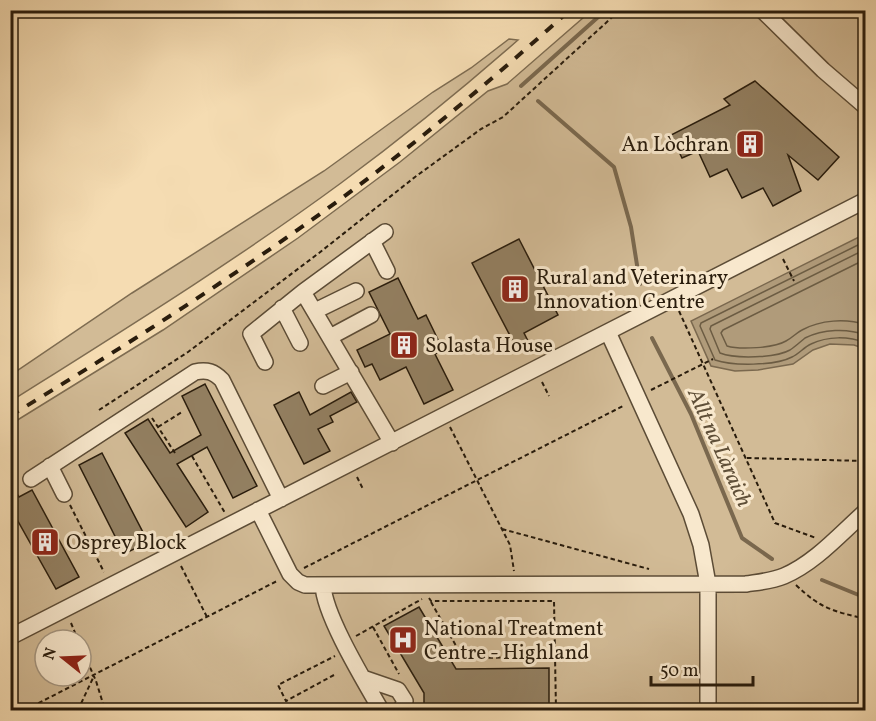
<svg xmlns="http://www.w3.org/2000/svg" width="876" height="721" viewBox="0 0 876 721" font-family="Vollkorn,serif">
<rect width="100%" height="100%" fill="#f5dcb2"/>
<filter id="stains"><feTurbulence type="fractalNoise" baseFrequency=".00333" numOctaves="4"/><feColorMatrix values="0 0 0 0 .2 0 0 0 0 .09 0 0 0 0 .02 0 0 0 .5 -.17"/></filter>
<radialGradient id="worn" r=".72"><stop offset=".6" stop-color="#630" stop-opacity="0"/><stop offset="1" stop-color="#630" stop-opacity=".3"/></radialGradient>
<path fill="#d2bb96" stroke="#7e6c51" stroke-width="1.5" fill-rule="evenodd" d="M591,11H865V710H11V424L163,330L298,238L400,162L488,91L507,84ZM45,640H81V676H45Z
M509,39L518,40C461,90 402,138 341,183C235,261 122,331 11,401V375L132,293L324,171L433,92L471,68Z"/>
<path fill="#b09b7a" stroke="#7a684e" stroke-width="1.5" d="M865,234V349L854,345L830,344L813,350L793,364L758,370L735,371L711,366L691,321Z"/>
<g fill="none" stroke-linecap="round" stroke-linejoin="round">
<path stroke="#6c5c43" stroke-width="1.5" d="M866,241L701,323L700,326L715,360C732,366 775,366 792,357C799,354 804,347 811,344C828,336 848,336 866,343
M866,249L711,326L710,329L720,353C735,359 776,358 790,350C796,346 800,342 805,338C823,329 847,328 866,335
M866,259L723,330L721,333L727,346C740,350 774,348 786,341C792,338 796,333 802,330C820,320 846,318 866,325"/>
<path stroke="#7a684e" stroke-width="4" d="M521,86L606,10
M538,101L614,167L631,227L640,284
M652,338L691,414L742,538L772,559
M822,580L866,598"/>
</g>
<path fill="#938062" stroke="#291c0c" stroke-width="1.5" d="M755,81L839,157L818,180L788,155L801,191L773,206L763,188L742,198L727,169L710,177L698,151L682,158L671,135L730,105L724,99Z
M519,239L558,315L524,333L528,341L516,347L472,263Z
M398,278L418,319L426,315L443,350L435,354L453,390L424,404L406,367L380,380L372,364L365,367L357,350L390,334L369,292Z
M205,384L257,486L233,498L207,447L177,464L208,512L186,527L125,433L148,419L170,453L201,435L182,396Z
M299,392L310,415L351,392L357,402L330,416L333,422L318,429L330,451L304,464L274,405Z
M102,453L148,542L124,554L79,465Z
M10,483L19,497L32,490L79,577L56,589L10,507Z
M419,607L456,669L549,668V711H424V693L384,626Z"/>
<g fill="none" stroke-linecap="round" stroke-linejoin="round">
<g stroke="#5c4c36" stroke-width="18">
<path id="minor" d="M762,10L823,70L866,107
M372,241L387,271
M303,292L385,232
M282,308L300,343
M315,311L356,291
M608,332L691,514L701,545L708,584V710
M330,337L371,315
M265,362L251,334L303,292L392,443
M323,386L351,372
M50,466L64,494
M31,479L195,372C207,369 214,372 222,380L281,499
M258,510L290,574L298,582L305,585L746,584C759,582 772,581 784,576C815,563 841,533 866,511
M323,585C324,615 365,682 381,710
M10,637L866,200
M363,678L398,690L405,701L401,710"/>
</g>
<path stroke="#291c0c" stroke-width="2" stroke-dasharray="4.5 3" stroke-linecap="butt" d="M783,259L794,281
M679,311L775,523L816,538
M542,382L549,396
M651,390L713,359
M99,410L188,352L319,253L415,177L481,129L503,117L620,10
M152,418L175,453
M158,427L182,412
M450,427L510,545L514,571
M192,456L225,513
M747,458L866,461
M357,477L363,489
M70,505L104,572
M502,529L649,569
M181,566L207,617
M304,568L625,405
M796,585C821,609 833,611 866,619
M429,598L431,601H554L556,710
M431,602L463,658L555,657
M71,623L78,640
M373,627L399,674
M356,636L422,599
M81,647L96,681L105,710
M334,675L286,701L278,685L335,656
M25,710L277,581
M78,710L93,678"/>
<use href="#minor" stroke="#f8e8cd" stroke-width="15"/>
<path stroke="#291c0c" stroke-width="4" stroke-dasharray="10 10" stroke-linecap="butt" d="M10,416C122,348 232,278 338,201C418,142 495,77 570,10"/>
</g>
<defs>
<g id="building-square" transform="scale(1.5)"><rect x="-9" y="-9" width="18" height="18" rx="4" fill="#8f2418" stroke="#f8e8cd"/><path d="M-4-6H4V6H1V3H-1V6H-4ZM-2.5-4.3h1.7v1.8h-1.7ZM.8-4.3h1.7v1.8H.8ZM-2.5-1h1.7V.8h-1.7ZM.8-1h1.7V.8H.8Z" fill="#fff"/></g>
<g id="hospital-square" transform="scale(1.5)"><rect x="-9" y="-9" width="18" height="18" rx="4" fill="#8f2418" stroke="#f8e8cd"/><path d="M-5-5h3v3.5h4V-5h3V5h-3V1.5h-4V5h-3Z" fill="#fff"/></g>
</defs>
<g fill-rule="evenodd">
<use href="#building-square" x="750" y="144"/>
<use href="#building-square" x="515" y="289"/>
<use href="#building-square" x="404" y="345"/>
<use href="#building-square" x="45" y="542"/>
<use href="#hospital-square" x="403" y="640"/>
</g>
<g text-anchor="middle" stroke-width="6" stroke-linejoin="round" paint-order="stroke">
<g font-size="21" fill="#291c0c" stroke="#f8e8cd" text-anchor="start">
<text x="729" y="151" text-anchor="end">An Lòchran</text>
<text x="536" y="284">Rural and Veterinary<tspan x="536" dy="24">Innovation Centre</tspan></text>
<text x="425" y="352">Solasta House</text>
<text x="66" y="549">Osprey Block</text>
<text x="424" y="635">National Treatment<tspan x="424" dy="24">Centre - Highland</tspan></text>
</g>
<g font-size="22" font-style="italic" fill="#5f4f38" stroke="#f8e8cd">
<text transform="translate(721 447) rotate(66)" y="8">Allt na Làraich</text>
</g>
</g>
<rect width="876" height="721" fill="none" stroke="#f5dcb2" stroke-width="36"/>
<rect x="12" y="12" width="852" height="697" fill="none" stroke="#291c0c" stroke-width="3"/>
<rect x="18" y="18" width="840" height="685" fill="none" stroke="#291c0c" stroke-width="1.5"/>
<g transform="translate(63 658) rotate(288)"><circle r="28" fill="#f8e8cd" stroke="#a59680" stroke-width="1.5"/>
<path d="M0-4.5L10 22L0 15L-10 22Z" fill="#8f2418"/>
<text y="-9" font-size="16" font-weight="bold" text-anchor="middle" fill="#291c0c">N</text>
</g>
<path d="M651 676v9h102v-9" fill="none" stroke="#291c0c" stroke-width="3"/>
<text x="660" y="676" font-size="18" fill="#291c0c" stroke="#f8e8cd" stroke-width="4.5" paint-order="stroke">50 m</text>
<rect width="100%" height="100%" filter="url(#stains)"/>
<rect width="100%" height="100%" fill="url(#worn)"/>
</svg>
